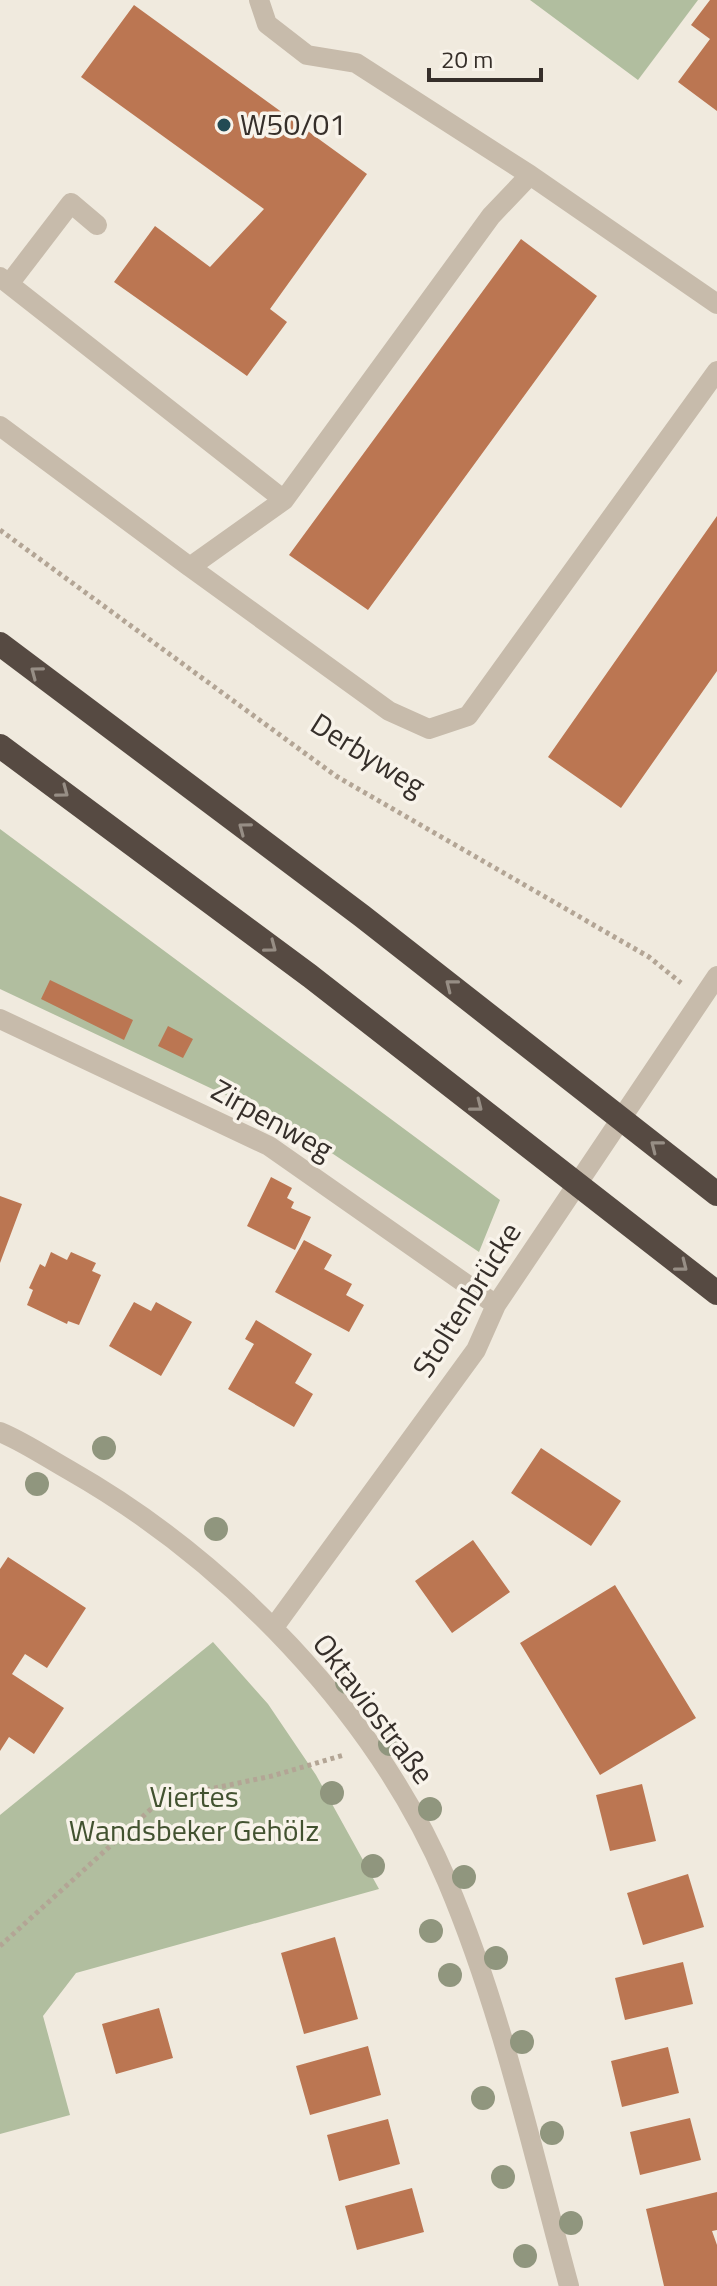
<svg xmlns="http://www.w3.org/2000/svg" width="717" height="2286" viewBox="0 0 717 2286" font-family="'Titillium Web',sans-serif">
<rect width="100%" height="100%" fill="#f0eade"/>
<path fill="#b1be9f" d="M530,0H698L638,80Z
M0,829L500,1200L479,1252L293,1127L0,989Z
M213,1642L268,1704L316,1775L379,1889L76,1973L43,2016L70,2115L0,2134V1815Z"/>
<path fill="#bb7652" d="M710,0H717V111L678,82L710,39L691,25Z
M134,5L367,174L270,309L287,322L247,376L114,282L155,226L210,267L264,209L81,77Z
M521,239L597,296L368,610L289,555Z
M717,516V671L621,808L548,757Z
M50,980L133,1020L124,1040L41,999Z
M168,1026L193,1039L183,1058L158,1046Z
M271,1177L292,1188L287,1198L294,1202L291,1208L311,1217L295,1250L247,1226Z
M0,1196L22,1204L0,1263Z
M304,1240L332,1255L324,1269L352,1284L346,1295L364,1305L349,1332L275,1292Z
M51,1252L67,1260L71,1252L96,1263L92,1271L101,1275L79,1325L68,1321L67,1324L27,1305L33,1290L29,1288L40,1264L45,1267Z
M134,1302L151,1311L156,1302L192,1322L161,1376L109,1346Z
M256,1320L312,1354L295,1383L313,1394L294,1427L228,1389L254,1344L245,1339Z
M541,1448L621,1501L591,1546L511,1493Z
M473,1540L510,1592L452,1633L415,1581Z
M8,1557L86,1608L47,1668L25,1654L12,1674L64,1708L34,1754L9,1737L0,1751V1569Z
M615,1585L696,1718L600,1775L520,1643Z
M642,1784L656,1841L610,1851L596,1795Z
M688,1874L704,1927L643,1945L627,1893Z
M335,1937L358,2019L304,2034L281,1953Z
M683,1962L693,2004L625,2020L615,1978Z
M159,2008L173,2058L116,2074L102,2024Z
M368,2046L381,2095L310,2115L296,2066Z
M668,2047L679,2093L622,2107L611,2061Z
M690,2118L701,2160L640,2175L630,2132Z
M388,2119L400,2164L339,2181L327,2135Z
M412,2188L424,2232L357,2250L345,2206Z
M717,2192V2230L712,2231L717,2245V2286H664L646,2209Z"/>
<g fill="none" stroke-linecap="round" stroke-linejoin="round">
<path stroke="#b3a595" stroke-width="5" stroke-dasharray="4 4" stroke-linecap="butt" d="M0,530L336,776L649,957L681,983
M0,1946L162,1799L272,1776L344,1755"/>
<path stroke="#c7bbab" stroke-width="20" d="M259,0L267,24L307,55L356,63L530,175L717,304
M530,175L491,216L284,500L190,567L389,711L429,729L468,716L717,371
M0,277L284,500
M9,284L71,203L97,225
M0,426L190,567
M0,1019L269,1146L496,1305
M0,1432C24,1442 46,1457 69,1470C227,1560 375,1712 447,1881C502,2011 532,2150 569,2286
M274,1627L476,1350L496,1305L717,976"/>
<path stroke="#564a42" stroke-width="24" d="M0,644L362,916L717,1194
M0,746L310,976L717,1293"/>
</g>
<g fill="#90967e">
<circle cx="104" cy="1448" r="12"/>
<circle cx="37" cy="1484" r="12"/>
<circle cx="216" cy="1529" r="12"/>
<circle cx="347" cy="1682" r="12"/>
<circle cx="390" cy="1744" r="12"/>
<circle cx="332" cy="1793" r="12"/>
<circle cx="430" cy="1809" r="12"/>
<circle cx="373" cy="1866" r="12"/>
<circle cx="464" cy="1877" r="12"/>
<circle cx="431" cy="1931" r="12"/>
<circle cx="496" cy="1958" r="12"/>
<circle cx="450" cy="1975" r="12"/>
<circle cx="522" cy="2042" r="12"/>
<circle cx="483" cy="2098" r="12"/>
<circle cx="552" cy="2133" r="12"/>
<circle cx="503" cy="2177" r="12"/>
<circle cx="571" cy="2223" r="12"/>
<circle cx="525" cy="2256" r="12"/>
</g>
<defs><path id="oneway-chevron" d="M-2-3.5L2.5 0L-2 3.5" fill="none" stroke-width="1.6" stroke-linecap="round" stroke-linejoin="round" transform="scale(2)"/></defs>
<g stroke="#978e85">
<use href="#oneway-chevron" transform="translate(36 672) rotate(-143)"/>
<use href="#oneway-chevron" transform="translate(63 792) rotate(37)"/>
<use href="#oneway-chevron" transform="translate(244 828) rotate(-143)"/>
<use href="#oneway-chevron" transform="translate(271 947) rotate(37)"/>
<use href="#oneway-chevron" transform="translate(451 985) rotate(-142)"/>
<use href="#oneway-chevron" transform="translate(477 1106) rotate(38)"/>
<use href="#oneway-chevron" transform="translate(656 1146) rotate(-142)"/>
<use href="#oneway-chevron" transform="translate(682 1266) rotate(38)"/>
</g>
<circle fill="#234b54" stroke="#f8f3ea" stroke-width="3" cx="224" cy="125" r="8"/>
<g text-anchor="middle" stroke-width="7" stroke-linejoin="round" paint-order="stroke">
<g font-size="30" fill="#362f2a" stroke="#f8f3ea" text-anchor="start">
<text x="240" y="135">W50/01</text>
</g>
<g font-size="30" fill="#362f2a" stroke="#f8f3ea">
<text transform="translate(368 755) rotate(32)" y="10">Derbyweg</text>
<text transform="translate(272 1120) rotate(29)" y="10">Zirpenweg</text>
<text transform="translate(467 1300) rotate(-58)" y="10">Stoltenbrücke</text>
<text transform="translate(373 1709) rotate(53)" y="10">Oktaviostraße</text>
</g>
<g font-size="30" fill="#425230" stroke="#f8f3ea">
<text x="194" y="1807">Viertes<tspan x="194" dy="34">Wandsbeker Gehölz</tspan></text>
</g>
</g>
<path d="M429 68v12h112v-12" fill="none" stroke="#362f2a" stroke-width="4"/>
<text x="441" y="68" font-size="24" fill="#362f2a" stroke="#f8f3ea" stroke-width="6" paint-order="stroke">20 m</text>
</svg>
